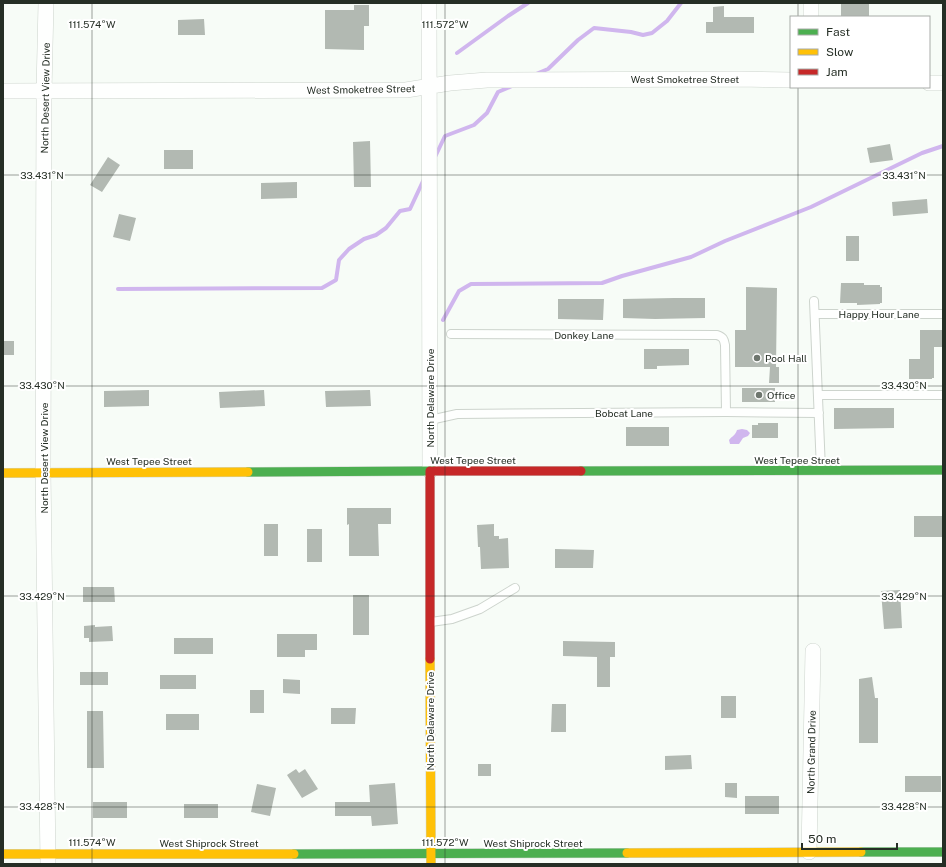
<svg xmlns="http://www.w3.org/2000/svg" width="946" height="867" viewBox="0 0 946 867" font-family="'Public Sans',sans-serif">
<rect width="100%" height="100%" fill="#f7fcf7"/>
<path fill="#d0b6ee" d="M742,429L747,430L750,433L748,436L743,438L739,444H730L729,440C732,436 735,436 737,430Z"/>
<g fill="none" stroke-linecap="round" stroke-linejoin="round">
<path stroke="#d0b6ee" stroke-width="4" d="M457,53L508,16L528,3
M536,74L548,69L578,40L594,28L631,32L643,35L652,33L667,21L681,3
M435,157L445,136L474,125L487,113L498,92L512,86
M118,289L322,288L336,280L339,260L349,249L364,239L376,235L386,228L400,211L410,209L424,179
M443,320L459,291L471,284L602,283L622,276L691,257L725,241L811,207L922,153L943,146"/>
</g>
<path fill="#b2b9b2" d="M841,3H869V17H841Z
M354,5H369V26H364V50L325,49V10H354Z
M724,6V17H754V33H706V22H713V7Z
M204,19L205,35H178V20Z
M370,141L371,187H354L353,142Z
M890,144L893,160L870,163L867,148Z
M164,150H193V169H164Z
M108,157L120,165L102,192L90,185Z
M297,182V198L261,199V183Z
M927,199L928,213L893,216L892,202Z
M119,214L136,218L130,241L113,237Z
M846,236H859V261H846Z
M841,283H864V285H880V287H882V303H880V304L857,305V303H840Z
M746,287L777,288L776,367H779V383H769L770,367H735V330H746Z
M674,298H705V318L655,319L623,318V299Z
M558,299H604L603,320L558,319Z
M920,330H943V347H934V378H932V379H909V359H920Z
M3,341H14V355H3Z
M644,349H689V365L657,366V369H644Z
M742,388H775V402H742Z
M149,390V406L104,407V391Z
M264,390L265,406L220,408L219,392Z
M370,390L371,406L326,407L325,391Z
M834,408H894V428L834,429Z
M758,423H778V438H752V425H758Z
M626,427H669V446H626Z
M347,508H391V524H378L379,556H349V524L347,525Z
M914,516H943V537H914Z
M264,524H278V556H264Z
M494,524V536H499V539L508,538L509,568L481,569L480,547H478L477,525Z
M307,529H322V562H307Z
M555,549L594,550L593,568H555Z
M83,587H114L115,602H83Z
M900,590L902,628L884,629L881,591Z
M353,595H369V635H353Z
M95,625V627L112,626L113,641L89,642V638H84V626Z
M277,634H317V650H305V657H277Z
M174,638H213V654H174Z
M563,641L615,642V657H610V687H597V657L563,656Z
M80,672H108V685H80Z
M160,675H196V689H160Z
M872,677L875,698H878V743H859V679Z
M283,679L300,680V694L283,693Z
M250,690H264V713H250Z
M721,696H736V718H721Z
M552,704H566V732H551Z
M331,708H356L355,724H331Z
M87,711H103L104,768H87Z
M166,714H199V730H166Z
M691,755L692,769L665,770V756Z
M478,764H491V776H478Z
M296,769L299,773L305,769L318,789L302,798L287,775Z
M905,776H941V792H905Z
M395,783L398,824L372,826L371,816H335V802H370L369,785Z
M725,783H737V798L725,797Z
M257,784L276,788L270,816L251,812Z
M745,796H779V814H745Z
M93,802H127V818H93Z
M184,804H218V818H184Z"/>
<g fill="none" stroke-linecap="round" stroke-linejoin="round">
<g stroke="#cdd4cd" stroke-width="10">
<path id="lane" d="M814,301L821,470
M815,314H943
M451,334L717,335C723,337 724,339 725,345L726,412
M818,395H943
M430,420L457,414L726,412L819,413
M431,622L452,619L480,609L515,588"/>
</g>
<g stroke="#cdd4cd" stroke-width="16">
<path id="street" d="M46,3L44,91L43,472L48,864
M429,3L430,471
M811,17V3
M929,83H943
M3,91L406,90L450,83L487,80L739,79L791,80
M809,852L813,651"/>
</g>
<g stroke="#cdd4cd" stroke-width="10">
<path id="fast" d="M581,471L943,470
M248,472L434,471
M861,852H943
M294,854L627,853"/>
</g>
<g stroke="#cdd4cd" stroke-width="10">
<path id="slow" d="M3,473L248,472
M430,659L431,864
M627,853L861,852
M3,854H294"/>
</g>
<g stroke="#cdd4cd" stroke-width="10">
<path id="jam" d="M430,471V659
M434,471H581"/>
</g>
<use href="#lane" stroke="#fefffe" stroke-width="8"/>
<use href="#street" stroke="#fefffe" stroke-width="15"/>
<use href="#fast" stroke="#4caf50" stroke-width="9"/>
<use href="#slow" stroke="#ffc107" stroke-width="9"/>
<use href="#jam" stroke="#c62828" stroke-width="9"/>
</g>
<path fill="none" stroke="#252e25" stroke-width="1" stroke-opacity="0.45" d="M92,3V864M445,3V864M798,3V17M798,87V864M3,175H943M3,386H943M3,596H943M3,807H943"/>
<g fill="#6e766e" stroke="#fff" stroke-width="1.5">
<circle cx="757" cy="358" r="4"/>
<circle cx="759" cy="395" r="4"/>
</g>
<g text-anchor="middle" stroke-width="4" stroke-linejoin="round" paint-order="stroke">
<g font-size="10" fill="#252e25" stroke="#fff">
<text x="685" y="83">West Smoketree Street</text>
<text transform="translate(361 89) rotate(-1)" y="4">West Smoketree Street</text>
<text transform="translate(45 98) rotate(-89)" y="4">North Desert View Drive</text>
<text x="879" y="318">Happy Hour Lane</text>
<text x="584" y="339">Donkey Lane</text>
<text transform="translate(430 398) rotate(-90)" y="4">North Delaware Drive</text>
<text x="624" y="417">Bobcat Lane</text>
<text transform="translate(44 458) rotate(-90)" y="4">North Desert View Drive</text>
<text x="473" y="464">West Tepee Street</text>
<text x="797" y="464">West Tepee Street</text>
<text x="149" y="465">West Tepee Street</text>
<text transform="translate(430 721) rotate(-90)" y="4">North Delaware Drive</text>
<text transform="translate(811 752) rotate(-89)" y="4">North Grand Drive</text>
<text x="209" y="847">West Shiprock Street</text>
<text x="533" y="847">West Shiprock Street</text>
</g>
<g font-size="10" fill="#252e25" stroke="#fff" text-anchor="start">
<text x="765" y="362">Pool Hall</text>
<text x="767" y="399">Office</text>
</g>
</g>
<g font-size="10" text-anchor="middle" fill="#252e25" stroke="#fff" stroke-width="4" stroke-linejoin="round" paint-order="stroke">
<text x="92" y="28">111.574°W</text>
<text x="445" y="28">111.572°W</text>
<text x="42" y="179">33.431°N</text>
<text x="904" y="179">33.431°N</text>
<text x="42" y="389">33.430°N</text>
<text x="904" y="389">33.430°N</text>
<text x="42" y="600">33.429°N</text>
<text x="904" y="600">33.429°N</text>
<text x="42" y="810">33.428°N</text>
<text x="904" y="810">33.428°N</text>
<text x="92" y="846">111.574°W</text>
<text x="445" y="846">111.572°W</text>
</g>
<rect width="946" height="867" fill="none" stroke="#252e25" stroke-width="8"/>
<rect x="790" y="16" width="140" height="72" fill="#ffffff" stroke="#a8aba8"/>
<rect x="798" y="29" width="20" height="6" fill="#4caf50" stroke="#a8aba8"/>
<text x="826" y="36" font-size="12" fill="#252e25">Fast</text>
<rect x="798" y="49" width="20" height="6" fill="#ffc107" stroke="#a8aba8"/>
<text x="826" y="56" font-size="12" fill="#252e25">Slow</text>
<rect x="798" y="69" width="20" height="6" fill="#c62828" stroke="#a8aba8"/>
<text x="826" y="76" font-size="12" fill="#252e25">Jam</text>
<path d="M802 843v6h95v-6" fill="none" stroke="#252e25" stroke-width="2"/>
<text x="808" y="843" font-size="12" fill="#252e25" stroke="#ffffff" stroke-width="3" paint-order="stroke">50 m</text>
</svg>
